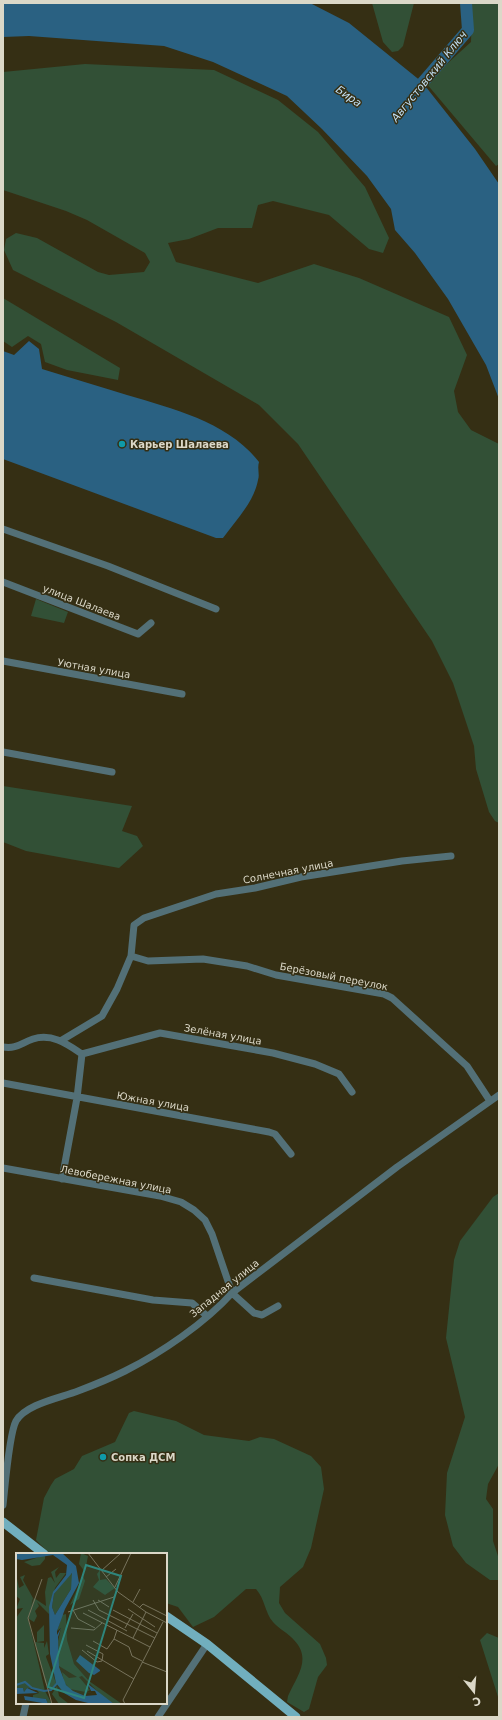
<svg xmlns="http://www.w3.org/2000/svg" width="502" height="1720" viewBox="0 0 502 1720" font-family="'DejaVu Sans',sans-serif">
<rect width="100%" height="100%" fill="#352f14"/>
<path fill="#325036" d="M372,3H414L403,46L398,51L392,52L383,42Z
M472,3H499V164L496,166L426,83L471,42Z
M85,64L214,70L278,100L318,132L365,187L389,238L383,253L369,249L329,215L273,201L258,205L252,228H218L189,239L168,243L176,262L258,283L314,264L359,278L449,317L467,355L454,391L458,412L471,430L499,444V823L495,821L489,812L476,769L474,746L453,683L432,641L298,444L259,405L116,322L13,270L4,250L6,239L16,233L37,238L98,272L109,275L144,272L150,262L145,253L87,220L66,211L3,190V72Z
M3,298L120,368L118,380L67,370L45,362L41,344L28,336L12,347L3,341Z
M36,599L68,612L64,623L31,616Z
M3,786L132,806L122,831L137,836L143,846L119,868L26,851L3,842Z
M499,1193V1464L488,1484L486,1499L493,1509V1541L499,1559V1580H490L466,1563L453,1546L445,1515L447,1473L465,1417L446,1338L454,1260L460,1241L493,1197Z
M134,1411L176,1421L204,1435L249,1441L260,1437L274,1439L311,1456L321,1467L324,1489L311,1548L303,1567L280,1587L279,1603L285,1613L320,1644L326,1658L327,1665L318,1677L309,1709L304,1712L287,1702L288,1696C297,1676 312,1659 294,1640C288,1633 279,1629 273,1622C265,1613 265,1599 256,1589H246L214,1617L193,1627L178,1607L166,1603V1554H50L36,1540L44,1498L51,1485L55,1479L74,1469L82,1456L115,1442L129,1413Z
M487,1633L499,1638V1700L480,1640Z"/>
<path fill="#2a6182" d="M3,3H310L349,23L422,82L475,149L499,184V399L486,365L448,299L415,253L395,230L391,209L367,176L322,129L287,96L213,62L164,46L29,36L3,37Z
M29,341L39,349L42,369C70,378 99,386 127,395C174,409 228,422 259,462C257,469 260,474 258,480C254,502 236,520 223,538H216L3,459V351L14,355Z"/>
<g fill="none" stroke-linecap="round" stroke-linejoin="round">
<path stroke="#2a6182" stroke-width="12" d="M412,95L468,30L466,3"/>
<path stroke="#537077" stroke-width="7" d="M3,529L108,566L216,609
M3,582L138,634L151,623
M3,661L182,694
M3,752L112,772
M131,956L148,961L203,959L247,966L276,975L384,994L392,998L467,1066L490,1101
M62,1040L102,1016L117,989L131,956L134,925L144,918L216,894L255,888L301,877L402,861L451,856
M3,1047C17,1049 21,1043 33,1039C52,1033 67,1044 82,1054
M82,1054L160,1033L273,1053L315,1064L339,1074L352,1092
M3,1083L269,1132L275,1134L291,1154
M3,1168L160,1196L181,1202L194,1210L205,1220L212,1234L232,1293L254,1313L262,1315L278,1306
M62,1179L77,1098L82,1054
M34,1278L153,1300L192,1303L207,1316
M3,1505C5,1488 9,1434 16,1421C26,1404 60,1398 78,1391C94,1385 109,1379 125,1371C161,1353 205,1323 232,1293L397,1167L499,1095
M23,1717L26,1703
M158,1717L207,1644"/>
<path stroke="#71afbe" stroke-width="9" d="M3,1522L44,1554
M166,1616L207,1644L296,1717"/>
</g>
<g fill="#0f9aa8" stroke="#352f14" stroke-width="1.5">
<circle cx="122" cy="444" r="4"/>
<circle cx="103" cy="1457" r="4"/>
</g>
<g text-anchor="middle" stroke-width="3" stroke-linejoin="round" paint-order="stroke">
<g font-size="10" font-weight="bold" fill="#dbd8c8" stroke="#352f14" text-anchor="start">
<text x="130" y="448">Карьер Шалаева</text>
<text x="111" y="1461">Сопка ДСМ</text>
</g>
<g font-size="10" fill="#dbd8c8" stroke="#352f14">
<text transform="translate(82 602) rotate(21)" y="4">улица Шалаева</text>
<text transform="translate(94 668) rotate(10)" y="4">Уютная улица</text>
<text transform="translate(288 871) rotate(-11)" y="4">Солнечная улица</text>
<text transform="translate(334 976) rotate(11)" y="4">Берёзовый переулок</text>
<text transform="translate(223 1034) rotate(10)" y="4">Зелёная улица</text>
<text transform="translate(153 1101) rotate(10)" y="4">Южная улица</text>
<text transform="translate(116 1179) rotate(11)" y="4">Левобережная улица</text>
<text transform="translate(224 1288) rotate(-39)" y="4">Западная улица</text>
</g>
<g font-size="11" font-style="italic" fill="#c0def3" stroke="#352f14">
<text transform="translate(429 76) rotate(-51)" y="4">Августовский Ключ</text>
<text transform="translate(349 96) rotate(35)" y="4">Бира</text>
</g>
</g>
<g transform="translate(16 1553)">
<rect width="151" height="151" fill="#352f14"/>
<path d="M65,0L72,3L69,19L63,11ZM29,2V6L24,12L16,13L8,9ZM43,14L39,19L40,25L44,20H50L39,35L33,61L21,49L23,53L19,58L21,63L18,69L13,66L12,61L18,45L30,53L29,39L32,25L35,24L39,30L35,19ZM84,17V27L90,26L99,35L89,42L77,34L83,27L81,21ZM55,20L57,23L55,36L39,62L36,54L38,41ZM0,21L3,35L8,32L4,24L9,22L7,27L17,45L12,65L29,138L36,151H32L30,146L17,145V142L23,140L21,137L11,135L8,139L7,135H0V65L7,55L0,56L4,46L0,43ZM67,23L69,28L63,46L54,52ZM50,61L51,87L58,111L73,128L106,151H98L88,145L66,123L63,124L74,137L71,139L80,141L54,136L48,129L46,119L53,125L61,124L43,113L42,88L45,75L41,78L46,62ZM28,72V88L21,89V79ZM31,88L33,101L30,103V94V104L40,130L34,137L29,129L19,89L28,90V95ZM41,133L43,143L53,151H43L36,141Z" fill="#325036"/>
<path d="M0,0H46L60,13L63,30L49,56L41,78V82L45,75L42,84L43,114L50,132L57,138L69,143L81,142L79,138H75L72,131L98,151H76L60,147L48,140L40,130L34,101L33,54L37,39L50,22L51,12L37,2L6,7L0,6ZM56,20L55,36L39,62L36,54L38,41ZM64,102L84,117V118L78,122L73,120L60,108ZM0,135H7L8,139L11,135L22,140L0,141ZM8,143L30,146L32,151L9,147Z" fill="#2a6182" fill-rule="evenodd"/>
<path fill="none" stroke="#2a6182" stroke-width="2" d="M0,132L9,129L16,135L28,138L35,137L43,128"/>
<path fill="none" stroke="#77735c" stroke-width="1" d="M72,0L102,39L130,59L151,70M85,18L105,0M90,24L100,16M26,26L12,65L36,151M99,34L115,0M77,47L83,57L139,85M82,47L93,54M117,49L124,36M123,55L127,51L151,63M112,56L139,74M57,57L62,66L79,75M72,57L111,78M97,57L141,80M52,59L98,44L101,38M67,60L134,94M55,75L78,77L86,70M109,75L117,61M101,77L98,86L113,94L116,103L126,108M117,85L130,59M77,88L91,96L98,86M70,92L87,101L86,108M66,97L81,109L86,108M71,98L118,126M126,109L151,119M109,151L107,147L147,69"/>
<path fill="#2e857c" fill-opacity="0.15" stroke="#2e857c" stroke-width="2" d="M70,12L105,23L68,145L32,134Z"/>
<rect width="151" height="151" fill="none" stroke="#dbd8c8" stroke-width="2"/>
</g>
<rect width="502" height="1720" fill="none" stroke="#dbd8c8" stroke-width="8"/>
<g transform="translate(474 1692) rotate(163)" stroke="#352f14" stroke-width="3" paint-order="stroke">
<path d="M0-3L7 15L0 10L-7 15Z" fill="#dbd8c8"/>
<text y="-6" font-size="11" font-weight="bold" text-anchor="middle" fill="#dbd8c8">С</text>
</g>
</svg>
